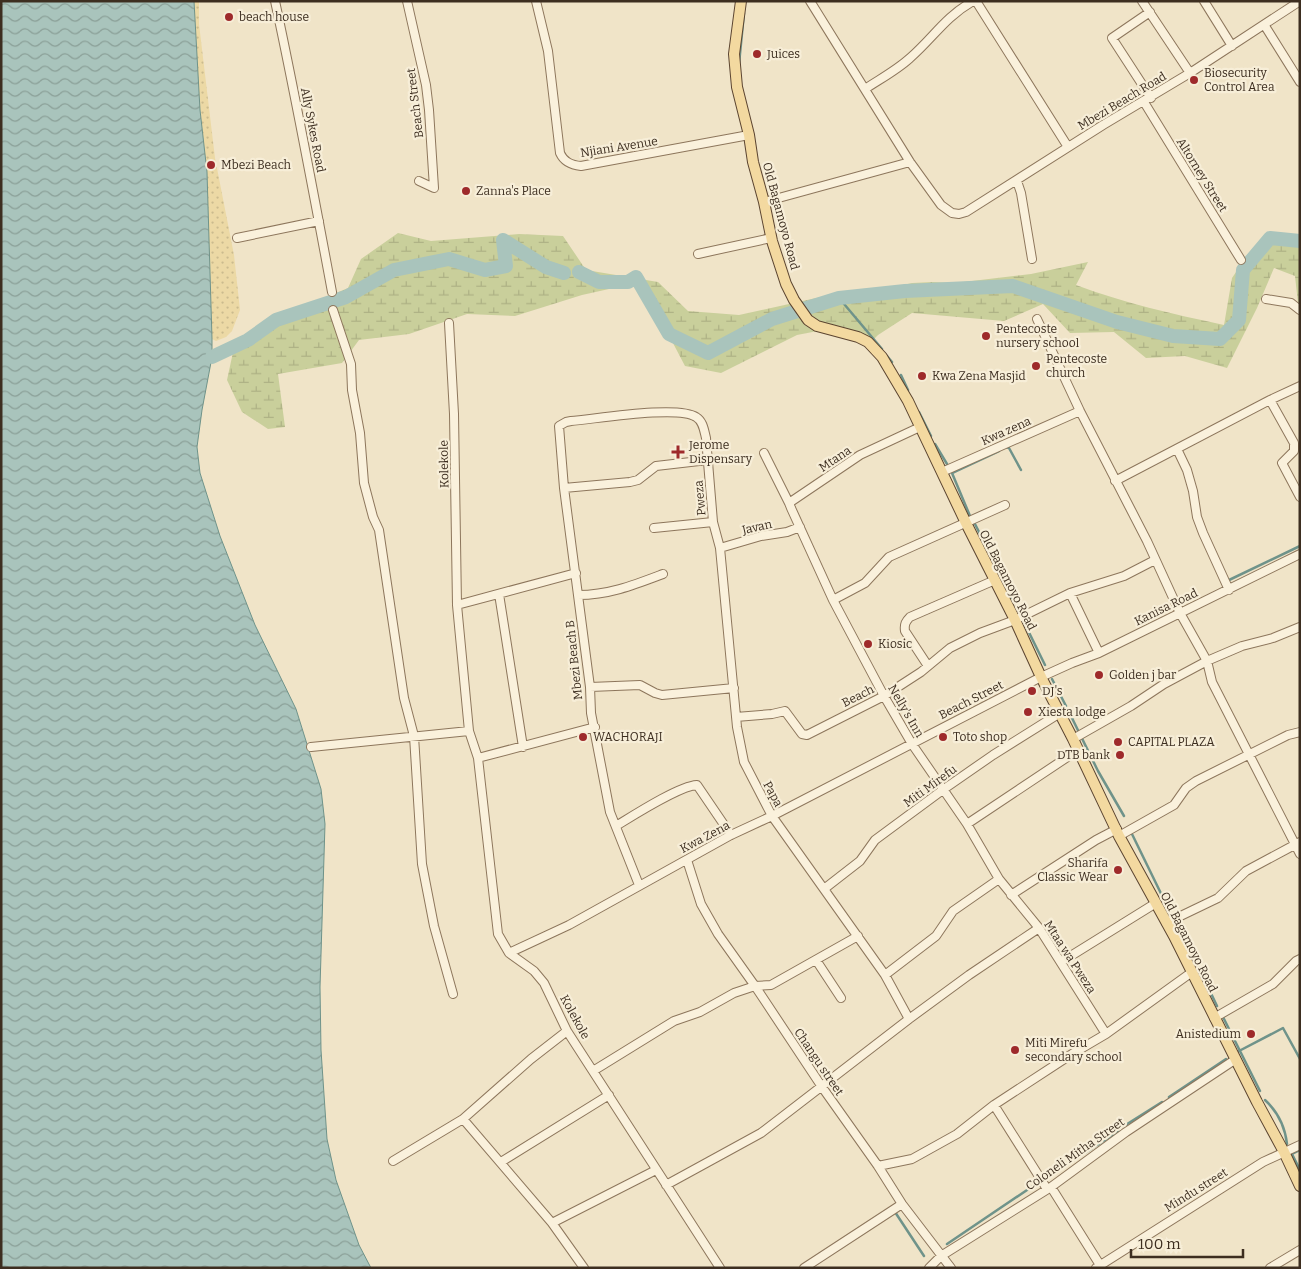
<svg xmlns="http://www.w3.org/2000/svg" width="1301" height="1269" viewBox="0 0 1301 1269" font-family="Bitter,serif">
<defs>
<pattern id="wetland-marsh" width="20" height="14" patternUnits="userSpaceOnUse" patternTransform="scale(1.25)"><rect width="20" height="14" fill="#c9cf9b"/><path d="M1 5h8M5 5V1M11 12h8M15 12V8" fill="none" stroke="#aeb285"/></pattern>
<pattern id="sand-dots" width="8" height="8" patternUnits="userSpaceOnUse" patternTransform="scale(1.25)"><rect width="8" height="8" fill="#ecd9a5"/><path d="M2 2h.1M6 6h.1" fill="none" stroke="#cbbb8e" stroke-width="1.8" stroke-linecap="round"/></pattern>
<pattern id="water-waves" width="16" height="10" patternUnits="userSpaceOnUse" patternTransform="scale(1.25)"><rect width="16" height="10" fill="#a9c4bc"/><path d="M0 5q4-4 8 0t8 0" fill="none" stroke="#8ba098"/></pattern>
</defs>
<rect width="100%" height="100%" fill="#f0e4c8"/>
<path fill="url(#wetland-marsh)" d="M398,233L431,241L519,234L563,236L586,270L658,282L688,311L739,315L816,298L890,288L912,283L933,282L955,283L1031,274L1088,262L1076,285C1124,303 1173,314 1224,325L1232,278L1249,253L1266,236L1300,239V301L1298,303L1295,276L1274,268L1257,308L1227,368L1185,356L1146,358L1114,332L1070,333L1043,304L1004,321L912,313L878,335L870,343L828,329L797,335L721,373L685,366L642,284L635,280L618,287L582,295L515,316L467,314L409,334L359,340L342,363L278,374L285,427L268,429L242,412L227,380L235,343L273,320L348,288L361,259Z"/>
<path fill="url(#sand-dots)" d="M194,1H199V24L215,158L234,255L240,310L232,331L226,337L216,341L212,339L207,172L200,110Z"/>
<path fill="url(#water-waves)" stroke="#6f938a" d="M1,1H194L200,110L207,172L212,339V357L202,410L197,447L200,473L220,536L255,625L296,709L321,789L325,824L320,987L321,1050L327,1139L336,1180L359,1245L371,1268H1Z"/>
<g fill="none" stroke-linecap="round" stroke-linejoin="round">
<path stroke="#6f938a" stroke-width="2.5" d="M739,64L744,13
M839,298L882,349
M887,356L892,362
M901,375L908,390
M919,412L931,436
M935,444L947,464
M1006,447L1009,448L1021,470
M970,516L952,473L999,451
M975,524L983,540
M988,550L1011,598
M1227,581L1300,546
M1016,606L1045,665
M1052,679L1066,706
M1070,714L1098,771L1124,816
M1131,832L1171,914
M1178,924L1217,1006
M1222,1015L1260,1091
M1239,1051L1283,1028L1300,1059
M1169,1097L1226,1059
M1265,1100C1278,1112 1285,1126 1287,1144
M1124,1126L1162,1102
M1300,1150L1292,1154L1300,1170
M1043,1180L1119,1131
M895,1212L924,1256
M947,1244L1033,1186"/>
<path stroke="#a9c4bc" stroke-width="14" d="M579,272L599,282H628L636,277L669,334L708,353L772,319L839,298L905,291L1013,286L1117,322L1173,336L1220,339L1239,320L1243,270L1270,238L1300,241
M212,357L248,340L276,320L346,297L394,270L449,259L485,270L506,266L503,240L546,267L564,273"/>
<g stroke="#8d765c" stroke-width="10">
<path id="minor" d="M275,1C296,98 314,195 332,292
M407,1L426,85L429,110L434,188L419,181
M536,1L548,51L560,153C564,162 571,165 581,166L749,135
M810,1L910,162L941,205L952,213L959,214L966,212L1103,125L1190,73L1300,1
M976,1L1068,147
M1142,1L1190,73
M1204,1L1232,46
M1150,12L1112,38L1151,98
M1265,26L1300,82
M865,89C880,79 897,70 910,58C934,37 944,18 973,1
M1144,102L1241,260
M1017,181L1021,193L1032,259
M764,202L910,162
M237,238L319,221
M698,254L771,238
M1266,299L1291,303L1300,310
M333,310L351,364L352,390L360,433L364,483L373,517L379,530L404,698L414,736L422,864L434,926L453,994
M1037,319L1080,411L1147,541L1180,613L1207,661L1212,682L1300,854
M449,323L454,414L457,605L469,731L478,758L498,934L509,953L534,971L544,983L567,1031L720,1268
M1270,400L1294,443V451L1282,463L1300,497
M920,427L860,455L789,503L791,508L833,600L884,696L912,744L967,824L999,879L1039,928L1106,1034
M1177,449L1187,470L1193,491L1197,517L1203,533L1229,590
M764,453L789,503
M942,472L1080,411
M1115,481L1270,400L1300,386
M564,488L630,482L638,480L656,466L708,460
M654,528L713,522
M720,548L761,536L787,532L800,527
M1070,593L1099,653
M499,594L523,747
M578,595C609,595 634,585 663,574
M833,600L865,583L889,557L1005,505
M457,605L576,573
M928,666L905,631C904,624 906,621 910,617L995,580
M590,687L640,685L655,693L662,695L734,688
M736,717L772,714L785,711L802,734L807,735L884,696L921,672L950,648L980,633L1015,620L1070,593L1124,576L1155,560
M1073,739L1131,706L1164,684L1207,661L1242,646L1273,638L1300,627
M311,747L469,731
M478,758L595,727
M967,824L1078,750
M616,826C634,815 679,786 697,785L731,835
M1119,836L1174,805L1186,788L1196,781L1288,735L1300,732
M687,860L701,904L718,934L755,986L822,1087L878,1166L902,1204L951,1268
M639,885L610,812L591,713L590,687L564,488L559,426L566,422L571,421C596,419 678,405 696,417C703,421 704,430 706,438L713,522L720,548L737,727L744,762L772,816L885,975L909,1019
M824,889L860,861L875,840L944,789L993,755L1060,713
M1011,895L1096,840L1117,829
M1166,923L1218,898L1246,871L1300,842
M509,953L569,925L731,835L772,816L1041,677L1072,663L1099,653L1300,554
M816,960L841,998
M1061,962L1156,903
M885,975L936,936L953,911L999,879
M1214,1018L1273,984L1296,961L1300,959
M593,1071L674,1021L700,1012L734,993L755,986L771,985L858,936
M994,1105L1047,1189
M463,1119L552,1223L584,1268
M393,1161L463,1119L531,1059L567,1031
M501,1162L609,1095
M878,1166L912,1159L957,1134L994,1105L1072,1054L1106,1034L1192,972
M666,1185L761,1133L909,1019L969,975L1039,928
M1051,1187L1100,1265
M552,1223L656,1170
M804,1268L902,1204
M929,1268L941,1256L1051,1187L1126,1132L1236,1059
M1096,1268L1263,1162L1300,1145
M1270,1268L1300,1250"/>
</g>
<g stroke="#5b4430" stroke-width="12">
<path id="major" d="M741,1L734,54L737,87L749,135L753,162L764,202L772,241L786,284L794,300L808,320L817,326L858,337L868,342L882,357L908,401L966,523L1015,620L1041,677L1073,739L1119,836L1174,936L1257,1102L1284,1152L1300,1186"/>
</g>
<use href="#minor" stroke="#faf1dc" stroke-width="8"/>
<use href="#major" stroke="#f3d9a0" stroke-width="10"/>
</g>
<g fill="#9e2a2b" stroke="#f7eed8" stroke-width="2">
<circle cx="229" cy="17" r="5"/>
<circle cx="757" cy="54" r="5"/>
<circle cx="1194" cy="80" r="5"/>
<circle cx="211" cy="165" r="5"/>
<circle cx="466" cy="191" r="5"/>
<circle cx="986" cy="336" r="5"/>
<circle cx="1036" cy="366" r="5"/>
<circle cx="922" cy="376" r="5"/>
<path d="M675.5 444.5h5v5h5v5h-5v5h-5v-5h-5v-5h5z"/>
<circle cx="868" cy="644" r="5"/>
<circle cx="1099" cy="675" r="5"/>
<circle cx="1032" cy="691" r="5"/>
<circle cx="1028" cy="712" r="5"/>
<circle cx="583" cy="737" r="5"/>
<circle cx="943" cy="737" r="5"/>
<circle cx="1118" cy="742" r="5"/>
<circle cx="1120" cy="755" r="5"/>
<circle cx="1118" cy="870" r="5"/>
<circle cx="1251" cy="1034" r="5"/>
<circle cx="1015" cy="1050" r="5"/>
</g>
<g text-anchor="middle" stroke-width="4.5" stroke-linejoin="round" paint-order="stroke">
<g font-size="12" fill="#3d2e20" stroke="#f7eed8" text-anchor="start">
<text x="239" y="21">beach house</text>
<text x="767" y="58">Juices</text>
<text x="1204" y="77">Biosecurity<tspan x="1204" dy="14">Control Area</tspan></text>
<text x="221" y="169">Mbezi Beach</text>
<text x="476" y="195">Zanna's Place</text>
<text x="996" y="333">Pentecoste<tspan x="996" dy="14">nursery school</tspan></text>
<text x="1046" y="363">Pentecoste<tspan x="1046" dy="14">church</tspan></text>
<text x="932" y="380">Kwa Zena Masjid</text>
<text x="689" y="449">Jerome<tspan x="689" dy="14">Dispensary</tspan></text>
<text x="878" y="648">Kiosic</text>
<text x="1109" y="679">Golden j bar</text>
<text x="1042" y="695">DJ's</text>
<text x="1038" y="716">Xiesta lodge</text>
<text x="593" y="741">WACHORAJI</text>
<text x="953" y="741">Toto shop</text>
<text x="1128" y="746">CAPITAL PLAZA</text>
<text x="1110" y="759" text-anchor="end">DTB bank</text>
<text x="1108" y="867" text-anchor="end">Sharifa<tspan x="1108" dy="14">Classic Wear</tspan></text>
<text x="1241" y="1038" text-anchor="end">Anistedium</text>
<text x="1025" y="1047">Miti Mirefu<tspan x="1025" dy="14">secondary school</tspan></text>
</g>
<g font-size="12" fill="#3d2e20" stroke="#f7eed8">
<text transform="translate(1122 101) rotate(-31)" y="4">Mbezi Beach Road</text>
<text transform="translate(415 103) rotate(-97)" y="4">Beach Street</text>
<text transform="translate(313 130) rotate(79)" y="4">Ally Sykes Road</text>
<text transform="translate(619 147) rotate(-9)" y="4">Njiani Avenue</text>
<text transform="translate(1202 175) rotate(58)" y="4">Altorney Street</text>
<text transform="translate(781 216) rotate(75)" y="4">Old Bagamoyo Road</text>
<text transform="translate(1006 431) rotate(-24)" y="4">Kwa zena</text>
<text transform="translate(835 459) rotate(-34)" y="4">Mtana</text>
<text transform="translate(444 464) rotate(-91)" y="4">Kolekole</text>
<text transform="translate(700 498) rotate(-95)" y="4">Pweza</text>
<text transform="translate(757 527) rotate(-13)" y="4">Javan</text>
<text transform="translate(1008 580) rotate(63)" y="4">Old Bagamoyo Road</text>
<text transform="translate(1166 607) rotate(-26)" y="4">Kanisa Road</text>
<text transform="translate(574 660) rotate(-96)" y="4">Mbezi Beach B</text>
<text transform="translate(858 696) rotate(-27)" y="4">Beach</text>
<text transform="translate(971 700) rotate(-27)" y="4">Beach Street</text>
<text transform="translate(906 711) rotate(60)" y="4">Nelly's Inn</text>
<text transform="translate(930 786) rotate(-36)" y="4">Miti Mirefu</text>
<text transform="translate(773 794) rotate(62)" y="4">Papa</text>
<text transform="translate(705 837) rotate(-28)" y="4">Kwa Zena</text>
<text transform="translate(1189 942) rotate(63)" y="4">Old Bagamoyo Road</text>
<text transform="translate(1070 957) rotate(57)" y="4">Mtaa wa Pweza</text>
<text transform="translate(575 1017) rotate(61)" y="4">Kolekole</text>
<text transform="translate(819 1062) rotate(56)" y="4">Changu street</text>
<text transform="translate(1075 1154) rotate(-35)" y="4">Coloneli Mitha Street</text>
<text transform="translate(1196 1190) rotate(-32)" y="4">Mindu street</text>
</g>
</g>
<rect width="1301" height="1269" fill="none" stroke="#3d2e20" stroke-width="5"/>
<path d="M1131 1249v8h112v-8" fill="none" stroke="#3d2e20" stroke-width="2.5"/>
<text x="1138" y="1249" font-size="15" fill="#3d2e20" stroke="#f7eed8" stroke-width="4" paint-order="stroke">100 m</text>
</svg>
